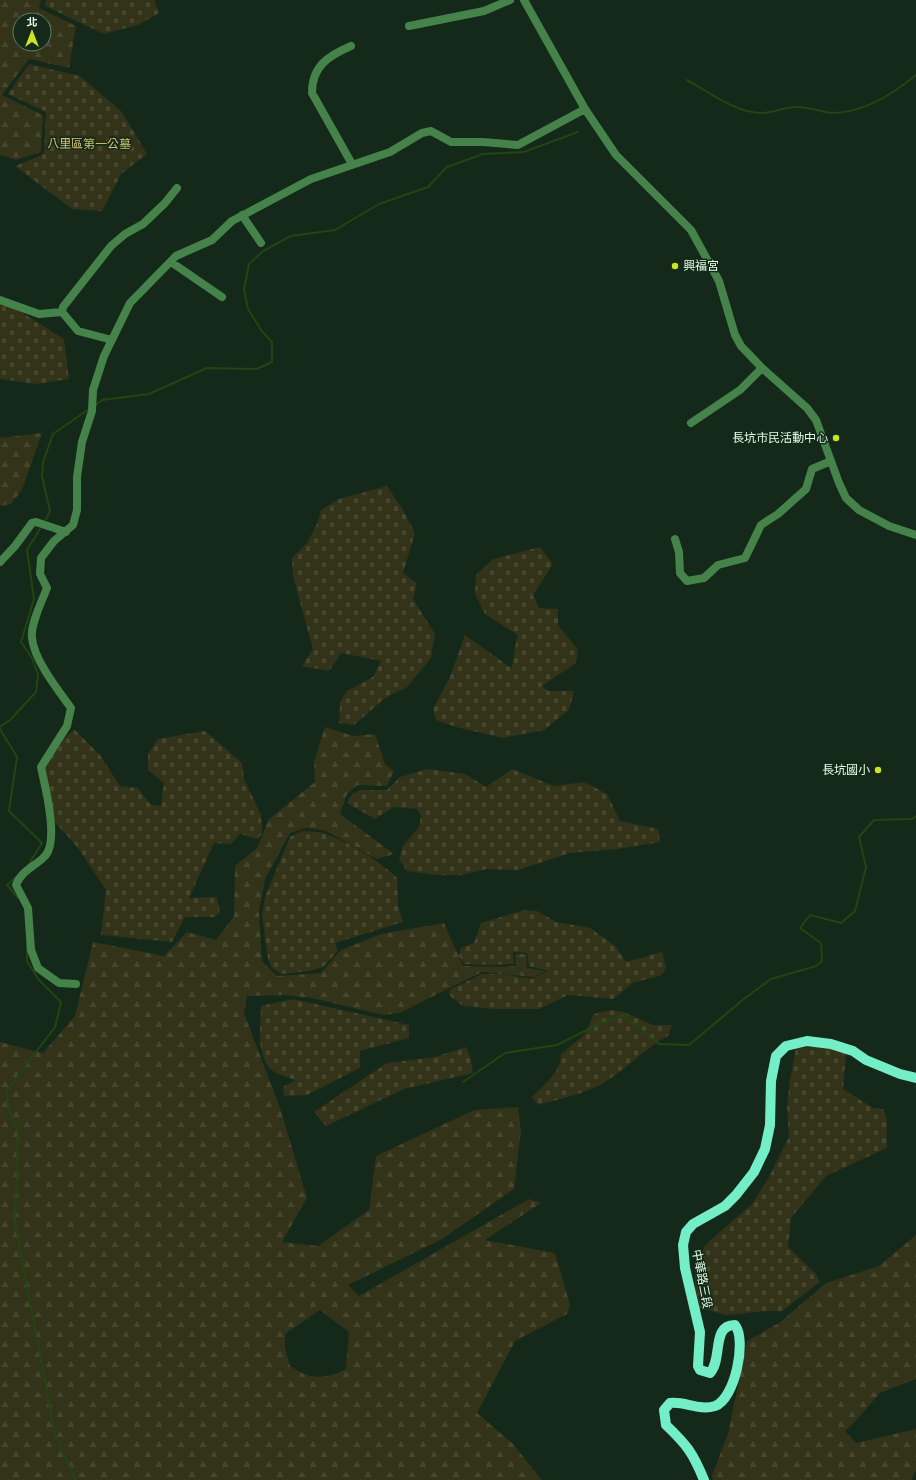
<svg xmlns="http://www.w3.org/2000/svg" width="916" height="1480" viewBox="0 0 916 1480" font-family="Quicksand,'Noto Sans TC',sans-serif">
<defs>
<pattern id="forest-firs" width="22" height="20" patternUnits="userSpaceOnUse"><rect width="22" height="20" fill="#323318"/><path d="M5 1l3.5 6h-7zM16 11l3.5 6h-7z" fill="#46472e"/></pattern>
<pattern id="cemetery-stones" width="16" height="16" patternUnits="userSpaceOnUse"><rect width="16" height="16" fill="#323318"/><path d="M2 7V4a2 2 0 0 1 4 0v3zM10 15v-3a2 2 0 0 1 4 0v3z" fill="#46472e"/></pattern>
</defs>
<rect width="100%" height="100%" fill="#142919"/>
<path fill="url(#forest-firs)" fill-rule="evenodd" d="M0,0H41L39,8L76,26L69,68L29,59L2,95L43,115L41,152L16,160L0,155ZM20,20H44V44H20Z
M42,433L22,490L11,504L0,506V438Z
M325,727L353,736L375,734L385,764L394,771L387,786L357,785L347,794L340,814L394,854L377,859L324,830L306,828L290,833L265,879L259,912L262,961L277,976L321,973L341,950L381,934L444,923L463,966L500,967L516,966L515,954H526L527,968L545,971L534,977L482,972L399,1013L383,1015L312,998L284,995L247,996L244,1013L280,1108L307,1198L282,1242L318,1246L369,1210L376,1156L474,1110L518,1107L521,1131L514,1189L442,1239L348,1285L359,1296L529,1199L541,1203L485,1240L555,1253L570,1305L567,1314L515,1341L477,1413L513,1444L542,1480H0V1042L43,1053L75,1016L93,942L164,956L187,932L216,940L234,916L235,866L257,848L269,819L315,782L314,762ZM320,1310L349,1332L346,1369C324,1380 310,1380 290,1366L285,1348V1334Z
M916,1235V1379L880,1393L853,1424L845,1431L856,1443L916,1429V1470L911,1480H713L712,1475L728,1434L747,1341L779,1323L826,1283L879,1266Z"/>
<path fill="url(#cemetery-stones)" d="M46,0H154L159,13L138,25L104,34L45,6Z
M29,64L80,76L122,112L147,154L121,174L102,211L72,209L15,166L44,154L46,112L8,94Z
M0,295L5,302L64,339L69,379L36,384L0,379Z
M387,486L403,510L415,533L403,573L417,583L413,599L435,634L431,658L407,687L385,698L354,725L339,723L340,702L347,691L373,677L381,661L341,653L329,671L302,666L313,649L293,576L292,558L307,543L318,522L321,510L339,499Z
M540,547L553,564L533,595L539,608L558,609V625L578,650L576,663L542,686L548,691H574L569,710L544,730L503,738L456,727L436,720L433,709L450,677L465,635L511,668C515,657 514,646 518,635L485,614L475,594L476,575L493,559Z
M74,729L100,755L120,786L138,788L150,804L161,806L164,783L148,770V754L158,739L205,731L242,763L244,779L261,815L262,834L257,839L240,834L231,844L214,843L189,898L217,897L220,913L214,917H185L172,942L101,935L106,890L78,848L54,821L43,768L65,738Z
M428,769L465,774L486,787L512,769L554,786L584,782L607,794L620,821L658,829L660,842L618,849L570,853L518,870L487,869L461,875H437L407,871L399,859L403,846L419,827L421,816L417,809L394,807L375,819L347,803L352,794L360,790H387L400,777Z
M302,831C309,832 317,831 323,833C347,841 379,860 397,878L398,905L403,922L335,943L338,951L323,967L309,971L282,974L272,968L268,959L262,915L265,897L290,837Z
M525,910L537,911L556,922L590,928L615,946L626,962L662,952L666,968L662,975L633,983L613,999L568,995L539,1009H495L463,1006L450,996L449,990L482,974H502L532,979L548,971L529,966L527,953L513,952L514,964L493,965L464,964L459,956L461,948L474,943L481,923Z
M293,999L409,1025V1038L360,1051V1068L307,1095L284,1096L283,1087L296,1080C291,1078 284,1077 278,1074C254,1062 261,1028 261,1006Z
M610,1010L623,1012L653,1025H672L668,1036C641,1050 622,1075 594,1088C577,1095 557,1100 538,1105L532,1097C544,1085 561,1072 561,1054L585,1034L594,1014Z
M826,1046L844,1053L846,1055L843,1089L873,1108L883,1109L887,1119V1148L826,1176L791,1218L788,1247L815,1273L820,1282L782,1311H766L727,1315L699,1308L695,1293V1270L705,1245L752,1204L768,1179L789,1137L787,1106L790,1080L796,1048Z
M466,1047L470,1056L473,1073L404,1089L326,1126L314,1112L387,1063L435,1057Z"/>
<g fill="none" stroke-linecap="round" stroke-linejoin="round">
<path stroke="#224512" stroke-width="2" d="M687,80C709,92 735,113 762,113C774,113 786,106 798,107C809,107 820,112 831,113C863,113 892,95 916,75
M94,406L102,400L149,394L207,368L257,369L272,362V342L261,330L248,309L244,289L249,264L263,251L291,236L335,230L379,204L428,187L447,167L483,154L524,152L578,132
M46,519L50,511L42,476L43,462L53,434L89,409
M0,727L10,720L36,692L38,674L32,658L21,642L34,599L27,550L40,529
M0,729L17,757L9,811L42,843L27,867
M16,877L7,885L18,898
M27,943V961L39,980L61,1002L55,1027L7,1090L8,1108L18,1132L15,1222L55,1435L76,1480
M463,1082L505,1053L557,1045L599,1024L623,1015L659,1044L689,1045L745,998L771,979L816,966L822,961L821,943L800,928L810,915L841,923L855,911L866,867L859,837L874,820L912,819L916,816"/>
<path stroke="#45834a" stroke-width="8" d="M524,0L585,109L616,155L691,230L719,281L735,335L741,346L762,368L807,408L816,420L839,483L846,498L859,510L889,526L916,535
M409,26L484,11L510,0
M351,46C328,56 312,66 312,93L352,164
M242,215L261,243
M171,262L222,297
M0,300L39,314L62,312
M112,340L78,331L62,312L63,307L111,246L125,234L143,224L165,203L177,188
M691,423L740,390L762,368
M675,539L679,552L680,573L687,581L704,578L718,565L745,558L761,525L778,514L806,489L812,469L831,461
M0,562L15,546L32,523L36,522L66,532
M76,984L59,983L38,968L31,950L28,908L16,885C21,871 34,867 44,857C60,843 45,786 41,767L67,726L71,708C58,690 34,660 32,638C30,625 42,601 47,588L40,574L41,558L54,541L73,525L77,510V477L82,442L92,411L93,390L104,356L130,303L176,256L212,240L232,221L311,179L390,152L422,133L431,131L451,142H483L518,145L585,109"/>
<path stroke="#74eec6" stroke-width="10" d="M704,1480C693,1453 687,1445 666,1425L664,1410L670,1403C685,1401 699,1411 715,1406C735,1399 747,1340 735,1325C711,1325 723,1359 710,1373L700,1370L698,1366L700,1332L685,1268L683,1245L686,1232L693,1224L725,1206L736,1195L754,1172L765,1149L770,1125L771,1081L776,1056L786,1046L807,1041L831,1044L853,1051L866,1060L900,1074L916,1078"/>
</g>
<g fill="#c8e523" stroke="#142919" stroke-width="1.5">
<circle cx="675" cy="266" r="4"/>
<circle cx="836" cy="438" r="4"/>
<circle cx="878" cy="770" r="4"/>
</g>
<g text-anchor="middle" stroke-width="3" stroke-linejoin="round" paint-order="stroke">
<g font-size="12" fill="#d4c074" stroke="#142919">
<text x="89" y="148">八里區第一公墓</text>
</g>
<g font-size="12" fill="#e0fbe5" stroke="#142919" text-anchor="end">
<text x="683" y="270" text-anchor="start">興福宮</text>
<text x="828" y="442">長坑市民活動中心</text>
<text x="870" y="774">長坑國小</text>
</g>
<g font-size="12" fill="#e0fbe5" stroke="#142919">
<text transform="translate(702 1279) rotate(79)" y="4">中華路三段</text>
</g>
</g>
<g transform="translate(32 32)"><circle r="19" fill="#142919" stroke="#667d6b"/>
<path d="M0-3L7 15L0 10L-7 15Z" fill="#c8e523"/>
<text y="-6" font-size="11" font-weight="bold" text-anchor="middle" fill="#e0fbe5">北</text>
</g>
</svg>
